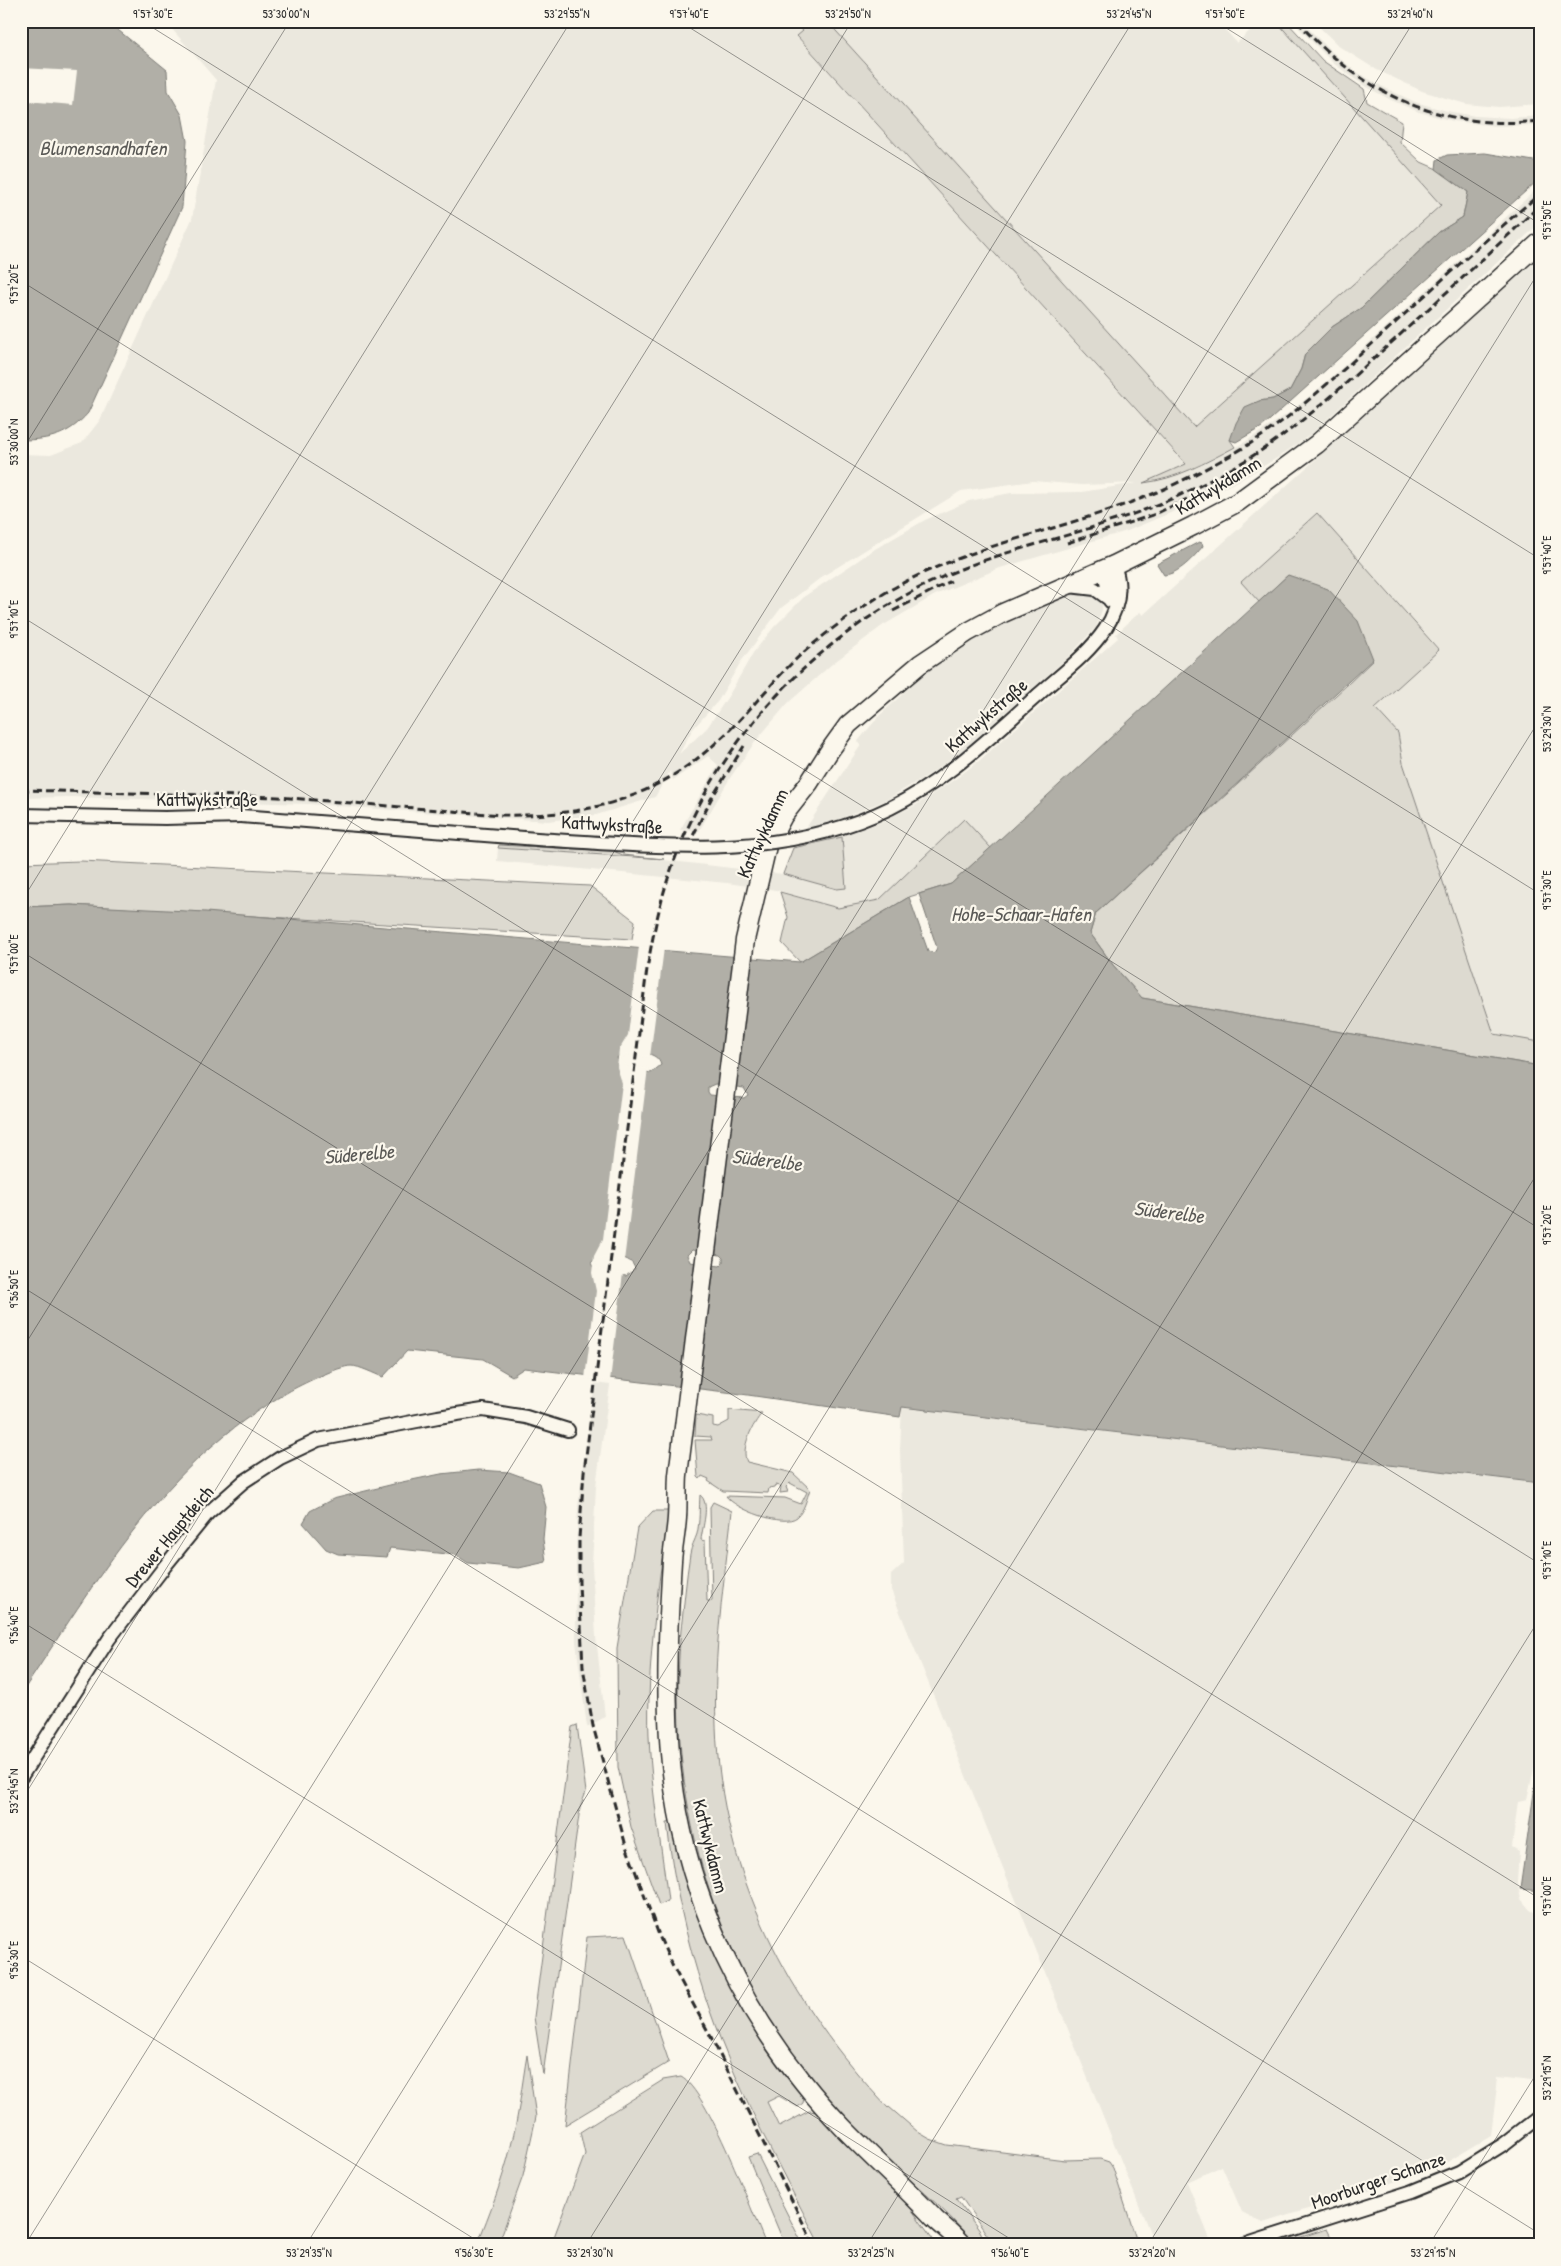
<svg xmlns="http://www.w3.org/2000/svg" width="1561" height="2266" viewBox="0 0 1561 2266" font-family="'Patrick Hand',sans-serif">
<rect width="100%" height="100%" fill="#fbf7ec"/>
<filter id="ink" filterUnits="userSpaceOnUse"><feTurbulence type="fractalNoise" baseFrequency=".02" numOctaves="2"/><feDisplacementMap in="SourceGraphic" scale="10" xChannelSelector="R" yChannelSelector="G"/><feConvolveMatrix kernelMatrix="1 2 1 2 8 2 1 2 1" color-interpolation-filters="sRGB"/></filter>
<g filter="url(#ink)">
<path fill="#ebe8de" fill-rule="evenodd" d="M165,21H794L803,31L797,37L1186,465L1145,482L1196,468L1245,442L1289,413L1322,386L1540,186V223L1310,435L1277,458L1240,480L1168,514L1127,531L1000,568L935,595L882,626L832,664L788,703L755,742L730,778L699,831L680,830L718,765L708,756L673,780L670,771L655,797L596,815L548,821L309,804L70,797L21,798V454L51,455L82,443L100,420L192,219L216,80ZM1033,481L1082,485L1137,483L1082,492L1011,493L969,501L925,520L875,549L805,596L774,627L753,653L729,695L707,728L679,754L692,730L718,701L740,663L781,608L823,576L961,491Z
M827,21H1217L1237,43L1260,21H1276L1441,205L1194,428Z
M1292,21H1301L1332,52L1355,71L1381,86L1415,102L1447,111L1475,116L1510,118L1540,116V125L1495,126L1453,121L1419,112L1391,100L1363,85L1333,63Z
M1313,21H1540V104L1499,107L1466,104L1422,91L1377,70L1340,47Z
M1540,257V1042L1494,1035L1403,763L1398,733L1375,708L1439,649L1317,513L1242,582L1259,602L991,848L964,819L879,900L838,908L776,890L727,883L497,861L498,848L663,860L783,874L846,888L842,836L879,823L916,805L958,777L980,760L1118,638L1116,634L1140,612L1143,615Z
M1080,593L1097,595L1102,602V610L1096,627L1069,656L964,749L933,772L886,800L837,820L806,828L861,745L858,741L880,715L927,671L982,632L1043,602Z
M595,1383L610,1385L596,1486L592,1565L596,1637L605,1717L587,1727L576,1642V1554L578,1506Z
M902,1407L1540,1483V1742L1527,1800L1518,1802L1512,1847L1519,1851L1517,1883L1521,1899L1530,1910L1540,1915V2082L1498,2077L1491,2136L1444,2164L1419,2174L1263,2223L1242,2212L1222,2166L1187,2182L1212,2244L1155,2245L891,1590V1575L904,1563L900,1450Z"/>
<path fill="#dddad0" stroke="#84827e" d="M794,21H827L1194,427L1441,205L1276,21H1286L1323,61L1364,89L1367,102L1402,122L1400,142L1421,162L1437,169L1468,192L1463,217L1439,232L1361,308L1332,327L1305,354L1301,369L1290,390L1273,399L1259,401L1230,440L1235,447C1205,463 1177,479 1143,483L1186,464L797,36L803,31Z
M1317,513L1439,650L1375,708L1398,733L1403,763L1494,1034L1540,1042V1066L1142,998L1113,965L1090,933L1096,913L1347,685L1373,660L1288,575L1259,602L1241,582Z
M964,819L991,848L951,884L909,897L800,962L782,943L788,917L780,892L838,908L879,900Z
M842,837L846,888L837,889L783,874L793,848Z
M499,845L613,851L623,855L664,859L498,848Z
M81,861L590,886L635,921L632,939L71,905L21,907V863Z
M729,1410L762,1413C753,1424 740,1448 747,1462L793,1473L810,1489C807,1498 804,1511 797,1517C784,1528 735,1509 726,1496L785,1498L801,1504L807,1492L790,1483L786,1487L788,1492L780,1493L781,1486L775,1485L774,1487L769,1488L768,1493L723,1491L708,1481L709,1479L702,1476L700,1479L698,1477L695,1440H712L711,1437L695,1436L696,1415L713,1418V1426L718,1427L729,1421Z
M700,1495C711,1503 702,1528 701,1540L705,1541L707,1601H712L710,1507L713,1502L732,1511C724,1582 713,1654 716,1726C721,1874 788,2002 888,2108L889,2107L918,2132L930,2139L947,2145L1065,2160L1100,2159L1109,2162L1113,2168L1138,2245H994L961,2197L956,2199L980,2231L987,2245H973C956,2219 931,2199 908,2178C876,2148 844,2117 816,2083C710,1956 666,1793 681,1630C684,1605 686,1579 690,1554C691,1547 695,1540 697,1534C700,1521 699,1508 700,1495Z
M653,1511H669C660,1573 651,1634 649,1697C646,1765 660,1833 668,1901L659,1905L631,1827L618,1767L617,1648L637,1528Z
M577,1725L586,1792L580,1808L543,2075L534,2017L572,1727Z
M674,1822L680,1851L804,2098L803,2103L798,2107L779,2096L767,2102L779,2127L809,2111L817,2112L888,2182L912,2210L937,2245H820C778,2163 732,2081 704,1993C686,1939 673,1880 667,1823Z
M626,1935L669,2062L565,2125L587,1937Z
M527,2055L536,2117L523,2176L498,2245H477C490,2212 503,2179 511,2146C519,2115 522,2084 527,2055Z
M681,2077C708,2091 752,2212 766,2245H551L585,2154L580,2132L663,2080Z
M757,2154L803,2245H785L748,2157Z
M1327,2229L1335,2245H1275Z"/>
<path fill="#b1afa7" stroke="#7b7a75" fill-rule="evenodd" d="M21,21H107L167,70L168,91L182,115L187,141L182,207L88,413C69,435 50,440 21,440Z
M1485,153L1540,162V174L1536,182L1262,427L1236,442L1230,440L1236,423L1245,407L1259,401L1273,399L1290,390L1301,369L1305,354L1332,327L1361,308L1439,232L1463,217L1468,192L1436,169L1437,160L1447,155Z
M1199,542L1202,543L1203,546C1194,557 1179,574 1164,575L1157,564Z
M1288,575L1328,589L1358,621L1373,659L1096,913L1090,933L1113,965L1142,998L1540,1066V1483L902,1407L900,1417L734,1393L524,1368L512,1376L483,1359L407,1351L383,1377C374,1374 360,1366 351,1366C339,1366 300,1385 288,1392C164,1462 97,1580 21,1694V907L71,905L206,912L800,962L909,897L928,951L934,953L937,948L919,894L951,884ZM628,1052C640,1053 657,1051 661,1065L651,1073L622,1067L617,1058L620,1054ZM715,1084L744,1088L748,1095L744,1098L710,1095L708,1092V1087ZM692,1250L720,1255L723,1258V1263L720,1266L690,1262L687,1255ZM597,1256C611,1257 631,1254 635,1269L626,1276C614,1274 596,1276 591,1263Z
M479,1470L509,1472L539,1483L546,1507L543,1539L546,1562L519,1568L468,1563L456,1555L390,1548L387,1557L338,1554L326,1549L303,1523L310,1511L333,1499L402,1482L441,1474Z
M1540,1770V1891L1520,1889L1537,1772Z"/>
<path fill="#fbf7ec" d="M21,68L77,71L73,105L27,101L29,81L21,80Z
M639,946L664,948L650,1057L627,1054L619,1059L627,1067L648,1068L624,1261L602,1258L598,1259L594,1263L600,1270L623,1273L610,1381L585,1378L596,1291L592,1273L594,1256L603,1239L622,1083L617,1067L619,1050L628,1035Z"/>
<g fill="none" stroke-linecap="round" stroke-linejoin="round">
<g stroke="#2b2b2b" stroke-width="16">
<path id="minor" d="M1069,586L1095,589L1109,599
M1110,601L1106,581L1114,565
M1038,695C1074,662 1136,622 1114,565
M21,815L165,818L241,816
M21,1777L109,1639L165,1566L208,1513L243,1482L280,1458L318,1440L438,1417L483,1410L526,1417L568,1430
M1244,2245L1410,2192L1459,2172L1504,2144L1540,2116"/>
</g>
<g stroke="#2b2b2b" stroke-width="21">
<path id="secondary" d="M962,2245C955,2235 943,2227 934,2218C891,2172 843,2133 804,2083C728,1989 680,1874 670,1753C665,1690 668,1624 672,1561C673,1547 676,1533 677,1518C678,1504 677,1489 678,1475L745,940L767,846L783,816L809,783L830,750L848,725L920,664L968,632L1003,613L1114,565L1193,526L1238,502L1317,444L1540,242"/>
</g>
<use href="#minor" stroke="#fbf7ec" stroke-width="12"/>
<use href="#secondary" stroke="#fbf7ec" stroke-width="18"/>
<path stroke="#2b2b2b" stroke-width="3" stroke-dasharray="8 4" stroke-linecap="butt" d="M1297,21C1362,94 1441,131 1540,121
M1216,485L1255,463
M1067,543L1153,515L1200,493
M893,611L951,581
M21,790L278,797L501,815C586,817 654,800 718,741C744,718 766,689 791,664C818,638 848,616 880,596C955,550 1037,536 1118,507C1154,495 1187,479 1220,461C1278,431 1325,386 1373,343C1428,293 1482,242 1540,194
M688,846L711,799L744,746
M814,2245L711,2037L672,1965L660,1938L626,1846L593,1726L583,1667L579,1583V1538L584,1472L647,969C653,935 660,900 672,867C721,728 834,617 971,565C1015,549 1061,538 1106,523C1152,509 1195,490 1236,466C1290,435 1335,393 1381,352C1435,303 1488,255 1540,205"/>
<g stroke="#2b2b2b" stroke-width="16" stroke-linecap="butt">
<path id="minor-bridge" d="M241,816C340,823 438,832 537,839C655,846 780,862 890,808C946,781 991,736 1038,695"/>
</g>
<use href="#minor-bridge" stroke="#fbf7ec" stroke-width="12"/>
</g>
</g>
<path fill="none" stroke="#2b2b2b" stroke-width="1" stroke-opacity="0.45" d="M142,21L1540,894M679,21L1540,559M1215,21L1540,224M21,281L1540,1229M21,452L290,21M21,616L1540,1564M21,902L571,21M21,951L1540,1899M21,1286L1540,2234M21,1351L852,21M21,1621L1020,2245M21,1801L1133,21M21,1956L484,2245M25,2245L1414,21M306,2245L1540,270M586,2245L1540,719M867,2245L1540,1169M1148,2245L1540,1618M1429,2245L1540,2068"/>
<g text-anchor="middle" stroke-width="4.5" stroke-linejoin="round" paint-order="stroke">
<g font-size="19" fill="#2b2b2b" stroke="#fbf7ec">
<text transform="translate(1218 485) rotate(-31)" y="7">Kattwykdamm</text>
<text transform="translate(986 715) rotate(-41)" y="7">Kattwykstraße</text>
<text x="207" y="806">Kattwykstraße</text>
<text transform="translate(612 824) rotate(3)" y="7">Kattwykstraße</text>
<text transform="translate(762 833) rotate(-65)" y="7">Kattwykdamm</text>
<text transform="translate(169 1536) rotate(-50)" y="7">Drewer Hauptdeich</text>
<text transform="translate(711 1846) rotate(76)" y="7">Kattwykdamm</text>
<text transform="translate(1378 2180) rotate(-19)" y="7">Moorburger Schanze</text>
</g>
<g font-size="20" font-style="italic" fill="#5a5956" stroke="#fbf7ec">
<text x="103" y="155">Blumensandhafen</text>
<text x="1021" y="921">Hohe-Schaar-Hafen</text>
<text transform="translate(359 1154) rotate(-5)" y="7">Süderelbe</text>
<text transform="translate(767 1160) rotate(7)" y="7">Süderelbe</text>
<text transform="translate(1169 1212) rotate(7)" y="7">Süderelbe</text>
</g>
</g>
<rect width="1561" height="2266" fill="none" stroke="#fbf7ec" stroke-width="55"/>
<rect x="28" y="28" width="1506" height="2210" fill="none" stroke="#2b2b2b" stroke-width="2"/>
<g font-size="12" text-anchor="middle" fill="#2b2b2b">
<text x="153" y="18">9°57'30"E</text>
<text x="286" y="18">53°30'00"N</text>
<text x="567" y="18">53°29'55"N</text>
<text x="689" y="18">9°57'40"E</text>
<text x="848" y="18">53°29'50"N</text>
<text x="1129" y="18">53°29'45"N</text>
<text x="1225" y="18">9°57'50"E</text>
<text x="1410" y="18">53°29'40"N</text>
<text transform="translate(1547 220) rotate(-90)" y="4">9°57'50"E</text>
<text transform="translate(14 284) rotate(-90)" y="4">9°57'20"E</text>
<text transform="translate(14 442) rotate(-90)" y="4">53°30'00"N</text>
<text transform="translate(1547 555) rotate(-90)" y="4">9°57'40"E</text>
<text transform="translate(14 619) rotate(-90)" y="4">9°57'10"E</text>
<text transform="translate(1547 729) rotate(-90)" y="4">53°29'30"N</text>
<text transform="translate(1547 890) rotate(-90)" y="4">9°57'30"E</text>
<text transform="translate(14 954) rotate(-90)" y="4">9°57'00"E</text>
<text transform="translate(1547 1225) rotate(-90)" y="4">9°57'20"E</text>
<text transform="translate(14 1289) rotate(-90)" y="4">9°56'50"E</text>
<text transform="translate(1547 1560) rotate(-90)" y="4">9°57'10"E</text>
<text transform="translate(14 1625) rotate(-90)" y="4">9°56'40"E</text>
<text transform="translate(14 1791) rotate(-90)" y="4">53°29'45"N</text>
<text transform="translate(1547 1896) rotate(-90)" y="4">9°57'00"E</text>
<text transform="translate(14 1960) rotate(-90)" y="4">9°56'30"E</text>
<text transform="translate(1547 2078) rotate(-90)" y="4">53°29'15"N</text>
<text x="309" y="2257">53°29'35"N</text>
<text x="474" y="2257">9°56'30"E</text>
<text x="590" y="2257">53°29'30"N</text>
<text x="871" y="2257">53°29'25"N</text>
<text x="1010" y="2257">9°56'40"E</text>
<text x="1152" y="2257">53°29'20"N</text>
<text x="1433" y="2257">53°29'15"N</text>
</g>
</svg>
